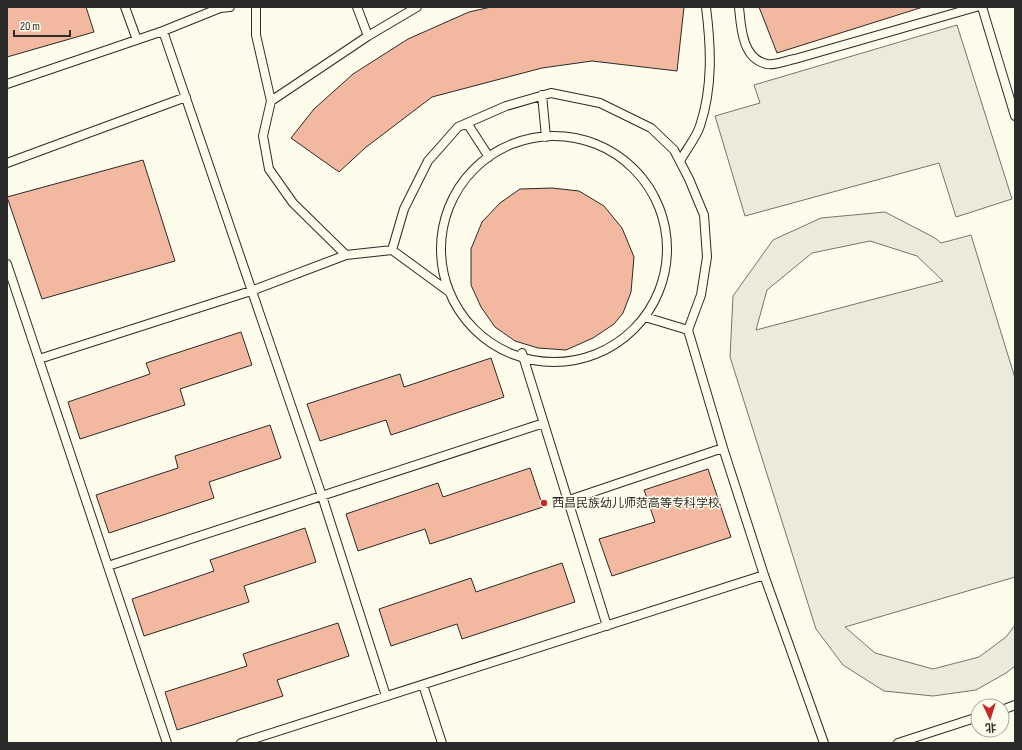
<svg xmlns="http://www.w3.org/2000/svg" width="1022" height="750" viewBox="0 0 1022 750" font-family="'Sofia Sans Condensed','Noto Sans SC',sans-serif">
<rect width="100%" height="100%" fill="#fdfbea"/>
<path fill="#ecebdb" stroke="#74746e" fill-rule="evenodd" d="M957,25L1012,199L956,217L939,163L745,216L715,116L760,103L754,85Z
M885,212L935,238L941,243L971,235L1015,378V577L845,627L875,653L933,669L979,657L1006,637L1015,625V666L1006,673L976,690L933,696L884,691L843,665L816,629L730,357L733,296L773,240L821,218ZM870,241L917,256L943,281L756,330L767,290L812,253Z"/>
<path fill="#f2b8a0" stroke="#2b2b2b" d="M7,7H86L94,32L7,57Z
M491,7H684L677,71L592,61L542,68L432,97L365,148L339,172L291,138L314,109L353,74L408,39L469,12Z
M759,7H923L777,53Z
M143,160L175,261L42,299L7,197Z
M552,188L579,191L604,206L622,228L634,257L631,292L623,313L614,324L593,338L566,350L538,348L515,341L495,327L481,307L471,285V249L482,222L500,203L520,189Z
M241,332L252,365L180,389L185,405L80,439L68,402L150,374L146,363Z
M491,358L504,397L391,435L386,420L320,441L307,404L400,374L404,387Z
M270,425L281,458L209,482L214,498L109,533L96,495L178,468L175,456Z
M530,468L543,507L430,544L425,529L358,551L346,514L438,483L443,497Z
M708,469L731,537L612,576L599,539L655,522L644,490Z
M305,528L316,562L244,586L249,602L144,636L132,599L214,571L210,560Z
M562,563L575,602L462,639L457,624L391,646L379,609L471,578L476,592Z
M338,623L349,656L277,680L283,696L177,730L165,692L247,666L243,654Z"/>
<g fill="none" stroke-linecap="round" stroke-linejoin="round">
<g stroke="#2b2b2b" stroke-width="10">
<path id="lane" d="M125,7L137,40
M230,7L220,8L163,31L322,496L386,696
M256,7V35L271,101L368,36L417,7
M357,7L368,36
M739,7C741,27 742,59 767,64C775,66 787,60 795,59L976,7
M982,7L1015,116
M7,84L163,31
M542,95L546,137
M271,101L263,136L269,169L293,203L346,255L392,250L404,209L428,161L458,127L506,106L551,93L600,103L651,128L674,150L689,179L704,215L707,257L701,295L688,330L723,448L764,575L824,743
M467,123L489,157
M441 249a113 113 0 1 1 226 0a113 113 0 1 1-226 0Z
M680,161C686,150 696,138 700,126C713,87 711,47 706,7
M7,163L186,97
M392,250L448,291
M7,264L167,743
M645,317L688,330
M522,353L607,626
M39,359L251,291L346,255
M569,500L723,448
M108,566L544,423
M423,685L442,743
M1002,710L1015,705
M241,743L764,575
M898,743L978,717"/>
</g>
<use href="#lane" stroke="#fdfbea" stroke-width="8"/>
</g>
<circle fill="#c62828" stroke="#fdfbea" stroke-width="1.5" cx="544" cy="503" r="4"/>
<g text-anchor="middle" stroke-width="3" stroke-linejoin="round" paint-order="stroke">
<g font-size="12" fill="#2b2b2b" stroke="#fdfbea" text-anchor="start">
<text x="552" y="507">西昌民族幼儿师范高等专科学校</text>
</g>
</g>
<rect width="1022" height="750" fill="none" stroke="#2b2b2b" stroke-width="16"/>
<g transform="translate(990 718) rotate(176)"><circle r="19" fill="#fdfbea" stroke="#a9a89e"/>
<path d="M0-3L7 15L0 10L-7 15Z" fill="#c62828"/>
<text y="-6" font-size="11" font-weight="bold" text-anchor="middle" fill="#2b2b2b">北</text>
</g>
<path d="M14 30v6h56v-6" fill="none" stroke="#2b2b2b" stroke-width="2"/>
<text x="20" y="30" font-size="12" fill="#2b2b2b" stroke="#fdfbea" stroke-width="3" paint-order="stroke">20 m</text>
</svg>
